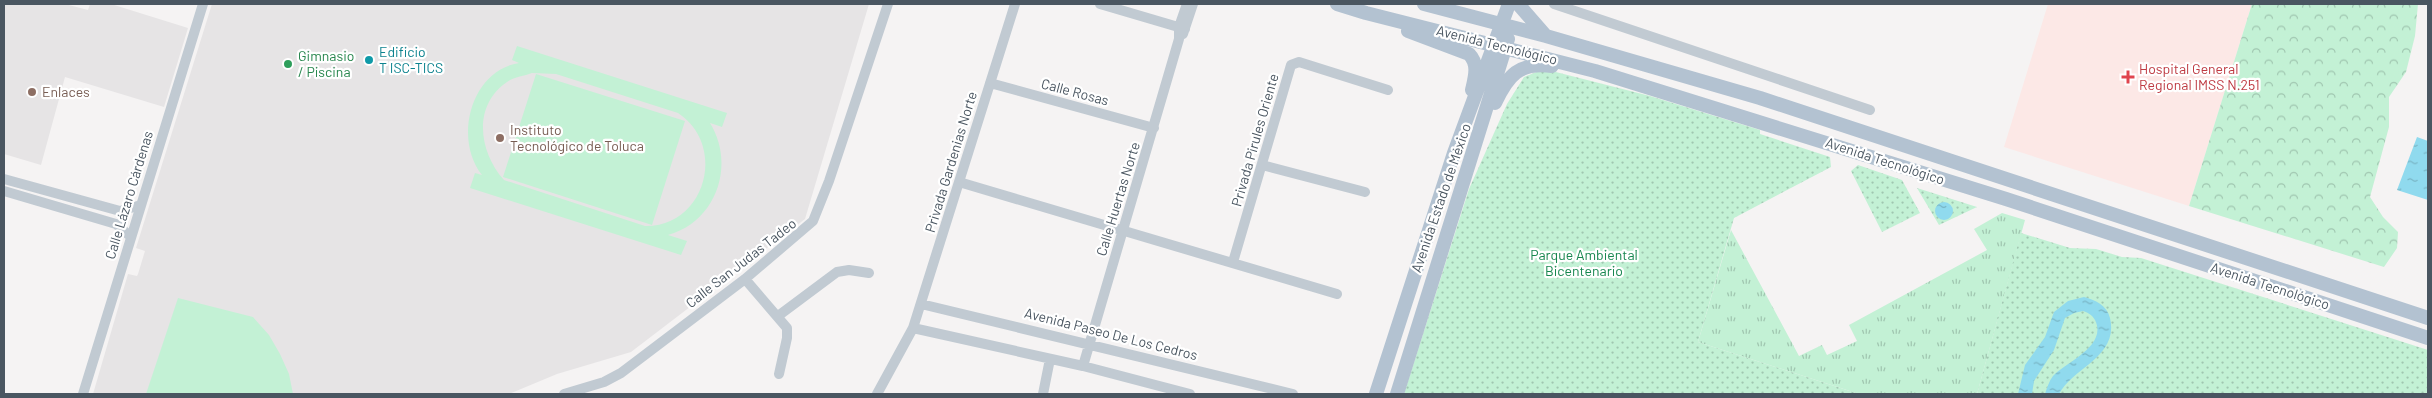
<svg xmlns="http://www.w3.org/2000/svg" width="2432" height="398" viewBox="0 0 2432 398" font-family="Barlow,sans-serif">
<defs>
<pattern id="grass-tufts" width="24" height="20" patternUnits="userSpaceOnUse" patternTransform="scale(1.25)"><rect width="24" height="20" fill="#c3f1d5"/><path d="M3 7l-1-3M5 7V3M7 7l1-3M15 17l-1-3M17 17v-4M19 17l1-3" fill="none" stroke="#a0c6b0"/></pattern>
<pattern id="forest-crowns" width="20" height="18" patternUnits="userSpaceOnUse" patternTransform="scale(1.25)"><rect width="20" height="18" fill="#c3f1d5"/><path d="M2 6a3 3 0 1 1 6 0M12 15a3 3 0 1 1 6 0" fill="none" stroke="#a0c6b0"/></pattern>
<pattern id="park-dots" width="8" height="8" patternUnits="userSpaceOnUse" patternTransform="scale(1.25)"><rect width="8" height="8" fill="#c3f1d5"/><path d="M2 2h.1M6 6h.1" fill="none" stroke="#a0c6b0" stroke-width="1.8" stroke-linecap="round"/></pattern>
<pattern id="water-ripples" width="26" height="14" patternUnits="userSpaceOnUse" patternTransform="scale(1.25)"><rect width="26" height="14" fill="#90daee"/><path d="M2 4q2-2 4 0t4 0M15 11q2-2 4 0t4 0" fill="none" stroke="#78b4c4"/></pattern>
</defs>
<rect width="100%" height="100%" fill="#f5f3f3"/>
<path fill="#e6e4e5" d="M4,4H65L88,10L90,4H111L188,28L164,107L65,77L41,165L4,154Z
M212,4H869L805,219L631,352L557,374L509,394H93L128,274L137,276L138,274L145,251L136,248Z"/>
<path fill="#fce8e6" d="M2048,4H2252L2189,206L2004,147Z"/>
<path fill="url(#grass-tufts)" d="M2002,213L2025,220L1977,394H1859L1698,342L1731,230L1799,356L1822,345L1827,355L1857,341L1849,325L1987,250L1974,229Z"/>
<path fill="url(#forest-crowns)" d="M2252,4H2418L2415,36L2406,72L2389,97V127L2370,197L2383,217L2398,232L2397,248L2384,267L2189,206Z"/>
<path fill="url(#park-dots)" d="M1544,69L1650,96L1760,130V134L1830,157L1831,167L1734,218L1698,342L1859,394H1404L1469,189L1507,104L1524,77Z
M1858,165L1902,180L1920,213L1882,232L1851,171Z
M1917,188L1977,207L1939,225Z
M2021,233L2070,248L2096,249L2122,257L2141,258L2428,350V394H1977Z"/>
<path fill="#c3f1d5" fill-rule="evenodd" d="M517,46L727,113L722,127L710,123C736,165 716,222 668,235L687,241L681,255L470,188L475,173L482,175C453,139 471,70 519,63L512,60ZM532,73L556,74L678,113C728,146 705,227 645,226L504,180C479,152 472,106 507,82C514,77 524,76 532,73Z
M536,74L685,121L652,225L503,177Z
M178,298L253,317L269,335L280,354L289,374L293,394H146Z"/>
<path fill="url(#water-ripples)" d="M2417,137L2428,141V200L2397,190Z
M1935 211a9 9 0 1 1 18 0a9 9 0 1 1-18 0Z
M2084,297C2095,300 2107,305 2110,318C2119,357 2073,367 2059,394H2045C2047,388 2049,381 2053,376C2066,362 2108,346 2095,320C2092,315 2089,313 2083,311L2074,313L2065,318L2054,350L2034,381L2032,394H2018L2025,365L2045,337L2054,312L2068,301Z"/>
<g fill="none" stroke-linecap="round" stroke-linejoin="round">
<path stroke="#c1cad2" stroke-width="10" d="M1100,4L1185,29
M1554,4L1870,110
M1183,34L1193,4
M990,83L1154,128
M1262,165L1365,192
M4,179L120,211L141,205
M959,182L1337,294
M4,191L116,224L131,237
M1233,262L1291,65L1299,62L1388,90
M745,279L787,328V338L779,374
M921,304L1293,394
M778,316L837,272L849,270L869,273
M913,328L1083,366L1190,394
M1083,366L1179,39V27L1187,4
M83,394L203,4
M564,394L604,382L621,373L745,279L813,221L829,181L888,4
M877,394L913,328L1015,4
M1043,394L1050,359"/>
<path stroke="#b3c2d1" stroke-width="14" d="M1337,4L1366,13L1595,71L2006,199L2428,338
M1424,4L1546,36L1760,98L2428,318
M1518,4L1546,36
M1408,31L1469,54C1479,64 1475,77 1472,90
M1495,103C1508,75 1519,62 1552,66
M1376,394L1454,153L1509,4
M1397,394L1508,39"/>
</g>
<circle fill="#0f9aa8" stroke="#fff" stroke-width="2" cx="369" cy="60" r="5"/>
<circle fill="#2e9e5b" stroke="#fff" stroke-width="2" cx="288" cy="64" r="5"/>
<path fill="#e0444e" stroke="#fff" stroke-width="2" d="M2125.5 69.5h5v5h5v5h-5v5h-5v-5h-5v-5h5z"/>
<g fill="#8d6e63" stroke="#fff" stroke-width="2">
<circle cx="32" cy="92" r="5"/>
<circle cx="500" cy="138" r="5"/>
</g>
<g text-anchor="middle" stroke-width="4.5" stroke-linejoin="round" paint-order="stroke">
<g font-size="14" fill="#4a5661" stroke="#fff">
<text transform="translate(1497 45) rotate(14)" y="5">Avenida Tecnológico</text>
<text transform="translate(1075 92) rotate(15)" y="5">Calle Rosas</text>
<text transform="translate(1255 140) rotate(-74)" y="5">Privada Pirules Oriente</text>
<text transform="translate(1885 161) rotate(18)" y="5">Avenida Tecnológico</text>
<text transform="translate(951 162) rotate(-73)" y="5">Privada Gardenias Norte</text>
<text transform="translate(129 195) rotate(-73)" y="5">Calle Lázaro Cárdenas</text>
<text transform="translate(1441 198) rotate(-71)" y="5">Avenida Estado de México</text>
<text transform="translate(1118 199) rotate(-73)" y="5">Calle Huertas Norte</text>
<text transform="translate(741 263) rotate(-38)" y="5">Calle San Judas Tadeo</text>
<text transform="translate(2270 286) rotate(18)" y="5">Avenida Tecnológico</text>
<text transform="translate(1111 334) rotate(14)" y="5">Avenida Paseo De Los Cedros</text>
</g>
<g font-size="14" fill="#0d838f" stroke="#fff" text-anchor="start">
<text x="379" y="57">Edificio<tspan x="379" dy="16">T ISC-TICS</tspan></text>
</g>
<g font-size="14" fill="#27864d" stroke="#fff" text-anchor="start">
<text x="298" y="61">Gimnasio<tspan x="298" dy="16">/ Piscina</tspan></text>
</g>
<g font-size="14" fill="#be3a42" stroke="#fff" text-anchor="start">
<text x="2139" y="74">Hospital General<tspan x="2139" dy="16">Regional IMSS N.251</tspan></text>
</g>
<g font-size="14" fill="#785e54" stroke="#fff" text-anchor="start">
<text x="42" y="97">Enlaces</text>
<text x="510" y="135">Instituto<tspan x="510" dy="16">Tecnológico de Toluca</tspan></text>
</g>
<g font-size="14" fill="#17864f" stroke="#fff">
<text x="1584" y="260">Parque Ambiental<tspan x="1584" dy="16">Bicentenario</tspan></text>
</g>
</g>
<rect width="2432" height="398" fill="none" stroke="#4a5661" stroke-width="10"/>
</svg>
